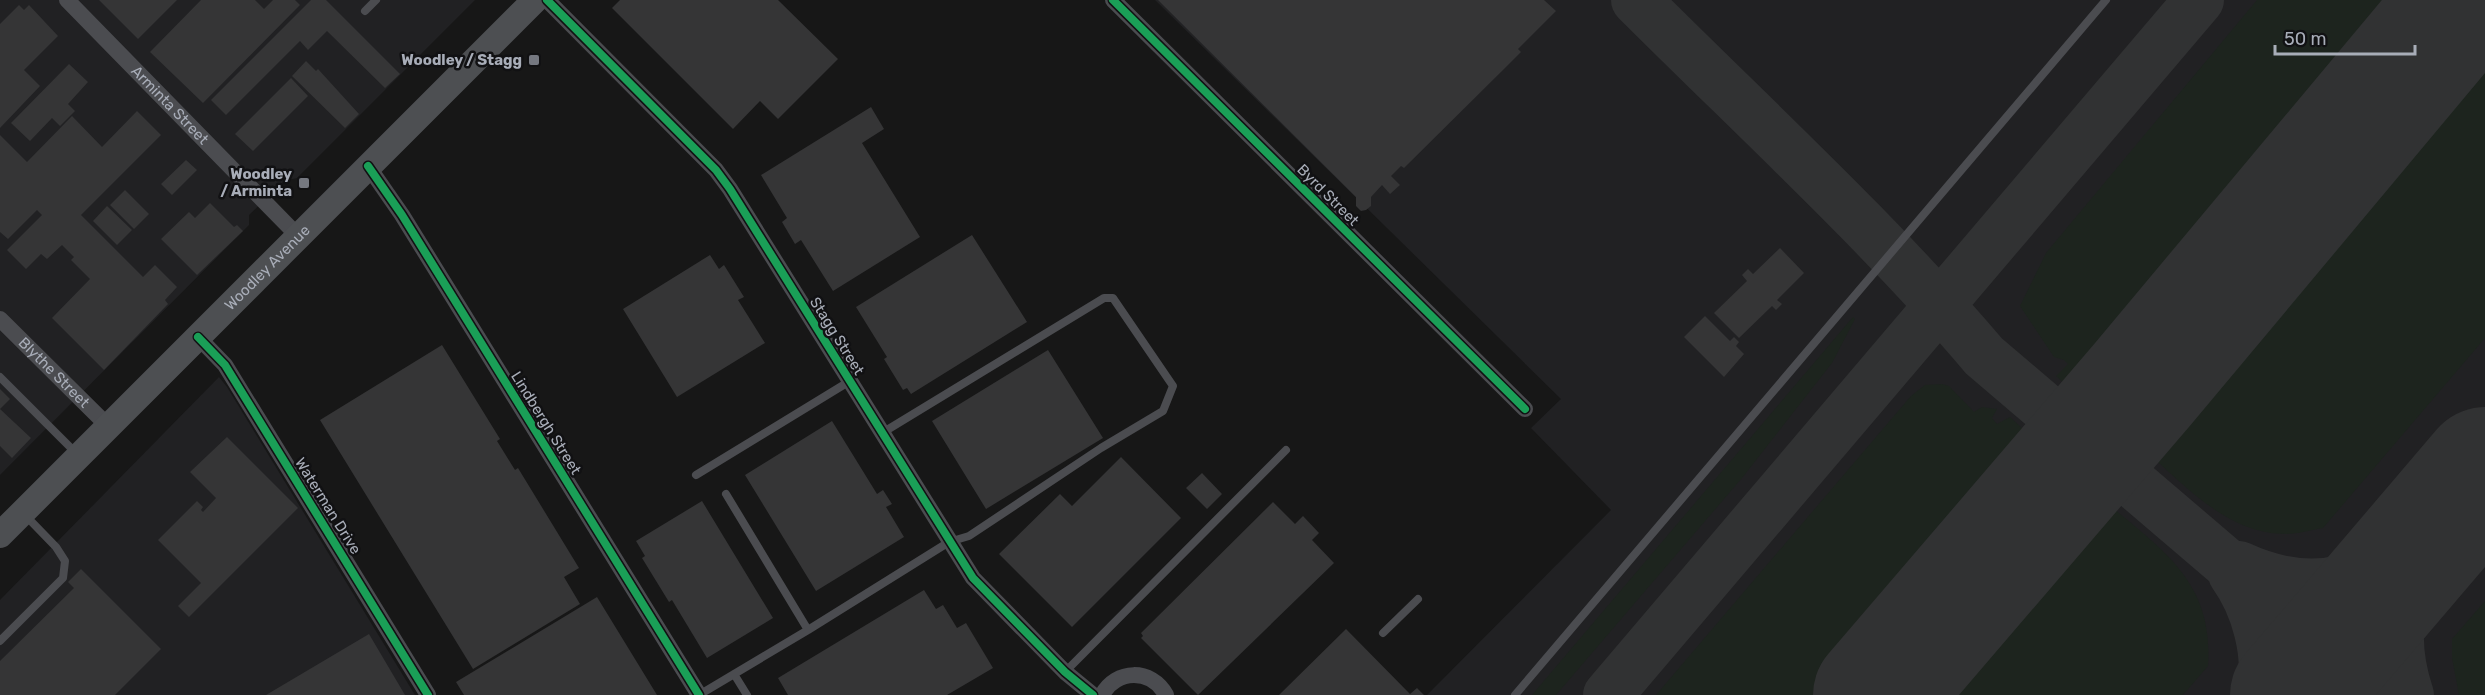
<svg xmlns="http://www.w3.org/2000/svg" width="2485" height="695" viewBox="0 0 2485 695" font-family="Rubik,sans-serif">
<rect width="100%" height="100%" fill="#171717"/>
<path fill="#212123" d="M0,0H475L297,178L284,181L249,215V225L0,475Z
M1155,0H2485V695H1427L1611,510L1531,428L1561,399Z
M219,377L227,387L415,695H0V600Z"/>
<path fill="#1d241e" d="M2257,0H2414L2094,375L2083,369L2066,385L2056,376L2068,364L2064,360L2054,357L2020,306L2046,253Z
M2485,47V338L2323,528C2311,530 2298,534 2286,534C2226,534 2183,483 2141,447Z
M1853,317L1855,319L1832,363L1742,478L1556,695H1532Z
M1942,384L1949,386L1974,412L1982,407L1997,409L1992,418L1997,424L2010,417L2022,428L2014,451L2020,458L1819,695H1656L1911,396L1925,385Z
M2099,500L2107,503C2164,551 2214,583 2208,666L2183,695H1932Z
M2485,601V695H2459L2452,658V639Z"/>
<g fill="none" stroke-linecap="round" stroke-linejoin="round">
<path stroke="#313233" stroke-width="50" d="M1636,0C1752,116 1878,231 1984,356L2381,695
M2048,412C2091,430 2109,411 2142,385
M2034,511C2067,481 2082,457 2129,481
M2239,566C2319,603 2373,578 2437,527
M2233,574C2256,606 2270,655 2261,695
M2343,637L2423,562L2485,515
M1608,695L2199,0
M2409,695C2394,651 2395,608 2415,566"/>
<path stroke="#313233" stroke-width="126" d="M1876,695L2142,385L2464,0
M2293,695L2485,470"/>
</g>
<path fill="#353536" d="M99,0H177L138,39Z
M201,0H255L264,9L273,0H295L300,5L203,103L150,52Z
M311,0H326L400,74L385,88L327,31L308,50L300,41L226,115L211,100Z
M620,0H778L838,59L778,119L760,101L733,129L612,8Z
M1158,0H1544L1556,11L1518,49L1521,52L1505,68L1404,168L1401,166L1391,176L1400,185L1390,194L1382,185L1371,197V206L1366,210L1361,211L1356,206V197Z
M19,5L24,10L29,5L58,36L24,70L40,86L0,128V24Z
M306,61L316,71L318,69L359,114L345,128L292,76Z
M69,64L88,82L68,104L75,111L60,126L52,118L30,141L11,123Z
M291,78L308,96L253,151L235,134Z
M871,107L884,129L862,143L920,237L833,291L801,240L795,244L782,222L787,218L761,175Z
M137,111L161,135L81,215L143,277L155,265L177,287L165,300L168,304L104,370L52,318L90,279L71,260L74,257L62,245L47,259L41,254L26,269L7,250L42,215L37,210L8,239L0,232V135L27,162L72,116L102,147Z
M186,160L197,170L172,195L161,184Z
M125,190L149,214L134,229L110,205Z
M210,203L234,227L237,225L243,231L197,275L161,239L189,212L195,218Z
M107,206L132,230L117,245L93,221Z
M972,235L1027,322L911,394L907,388L903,390L884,359L887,357L856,307Z
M1780,248L1804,273L1777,300L1782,304L1776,310L1772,306L1739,338L1714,313L1747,281L1742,275L1748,269L1753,274Z
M710,255L719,269L724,265L744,297L738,300L765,343L677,397L623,309Z
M1705,316L1730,341L1734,337L1739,342L1736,346L1744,354L1724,377L1684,337Z
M442,345L500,439L497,441L515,470L518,468L579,568L564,577L580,604L473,669L320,420Z
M1048,350L1103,438L986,509L932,421Z
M0,389L10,399L0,409L31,438L12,458L0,446Z
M832,421L877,494L883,490L892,504L886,507L904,537L816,591L745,475Z
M227,437L298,508L189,617L178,606L201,583L158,540L197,501L203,507L201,510L203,512L216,498L190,472Z
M1121,457L1181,518L1072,627L999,554L1060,494L1072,506Z
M1202,473L1222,494L1207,509L1186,488Z
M702,501L773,618L707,658L672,600L669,602L642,558L645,556L636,541Z
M1273,502L1295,524L1303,516L1319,533L1312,540L1334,563L1198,695L1141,638L1143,636L1141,633Z
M81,569L161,649L115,695H0V661L74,588L68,582Z
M924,590L936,609L943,605L957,628L966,623L993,668L947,695H788L778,678Z
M597,597L657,695H464L456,682Z
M1346,629L1410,694L1417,688L1424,695H1279Z
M369,634L405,695H266Z"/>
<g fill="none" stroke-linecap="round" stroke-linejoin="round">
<path stroke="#4b4c50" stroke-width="8" d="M365,11L376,0
M0,377L76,453
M696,475L850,381
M726,494L808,630L949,542L969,536L1101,448L1163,411L1173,386L1113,298H1104L882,433
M1383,633L1418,599
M0,641L63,578L65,561L56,547L25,515
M1065,672L1286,450
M734,674L747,695
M699,695L808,630
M1515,695L2106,0"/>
<g stroke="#4b4c50" stroke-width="16">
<path id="s1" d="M67,0L299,237"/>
<path d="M547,0L716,170L730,189L973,578L1065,672L1093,695"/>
<path d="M1113,0L1525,409"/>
<path d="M368,166L402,215L699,695"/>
<path id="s2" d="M0,319L108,426"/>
<path d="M198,337L225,365L428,695"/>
<path d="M1102,695C1116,669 1151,668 1166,695"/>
</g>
<path stroke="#4d4f52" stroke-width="26" id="s3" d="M0,535L535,0"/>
<g stroke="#111113" stroke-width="11">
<path id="cycleway" d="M547,0L716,170L730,189L973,578L1065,672L1093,695
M1113,0L1525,409
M368,166L402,215L699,695
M198,337L225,365L428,695"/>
</g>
<use href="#cycleway" stroke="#1a9f57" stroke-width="8"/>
</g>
<g fill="#757880" stroke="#111113" stroke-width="2">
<rect x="528" y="54" width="12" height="12" rx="3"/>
<rect x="298" y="177" width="12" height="12" rx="3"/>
</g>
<g text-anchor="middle" stroke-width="5" stroke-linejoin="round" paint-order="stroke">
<g font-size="15" font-weight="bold" fill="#a8adb8" stroke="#111113" text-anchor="end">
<text x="522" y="65">Woodley / Stagg</text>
<text x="292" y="179">Woodley<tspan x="292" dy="17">/ Arminta</tspan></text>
</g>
<g font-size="15" fill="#a8adb8" stroke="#111113">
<text dy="5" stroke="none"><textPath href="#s1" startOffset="147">Arminta Street</textPath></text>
<text transform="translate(1328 195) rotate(45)" y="5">Byrd Street</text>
<text dy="5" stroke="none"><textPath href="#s3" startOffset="378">Woodley Avenue</textPath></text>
<text transform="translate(837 336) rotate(58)" y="5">Stagg Street</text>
<text dy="5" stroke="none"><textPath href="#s2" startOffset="76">Blythe Street</textPath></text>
<text transform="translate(546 423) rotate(58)" y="5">Lindbergh Street</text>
<text transform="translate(328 506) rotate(58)" y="5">Waterman Drive</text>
</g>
</g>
<path d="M2275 45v9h140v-9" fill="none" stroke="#a8adb8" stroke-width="3"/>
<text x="2284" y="45" font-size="18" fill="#a8adb8" stroke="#111113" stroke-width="4.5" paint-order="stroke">50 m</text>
</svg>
